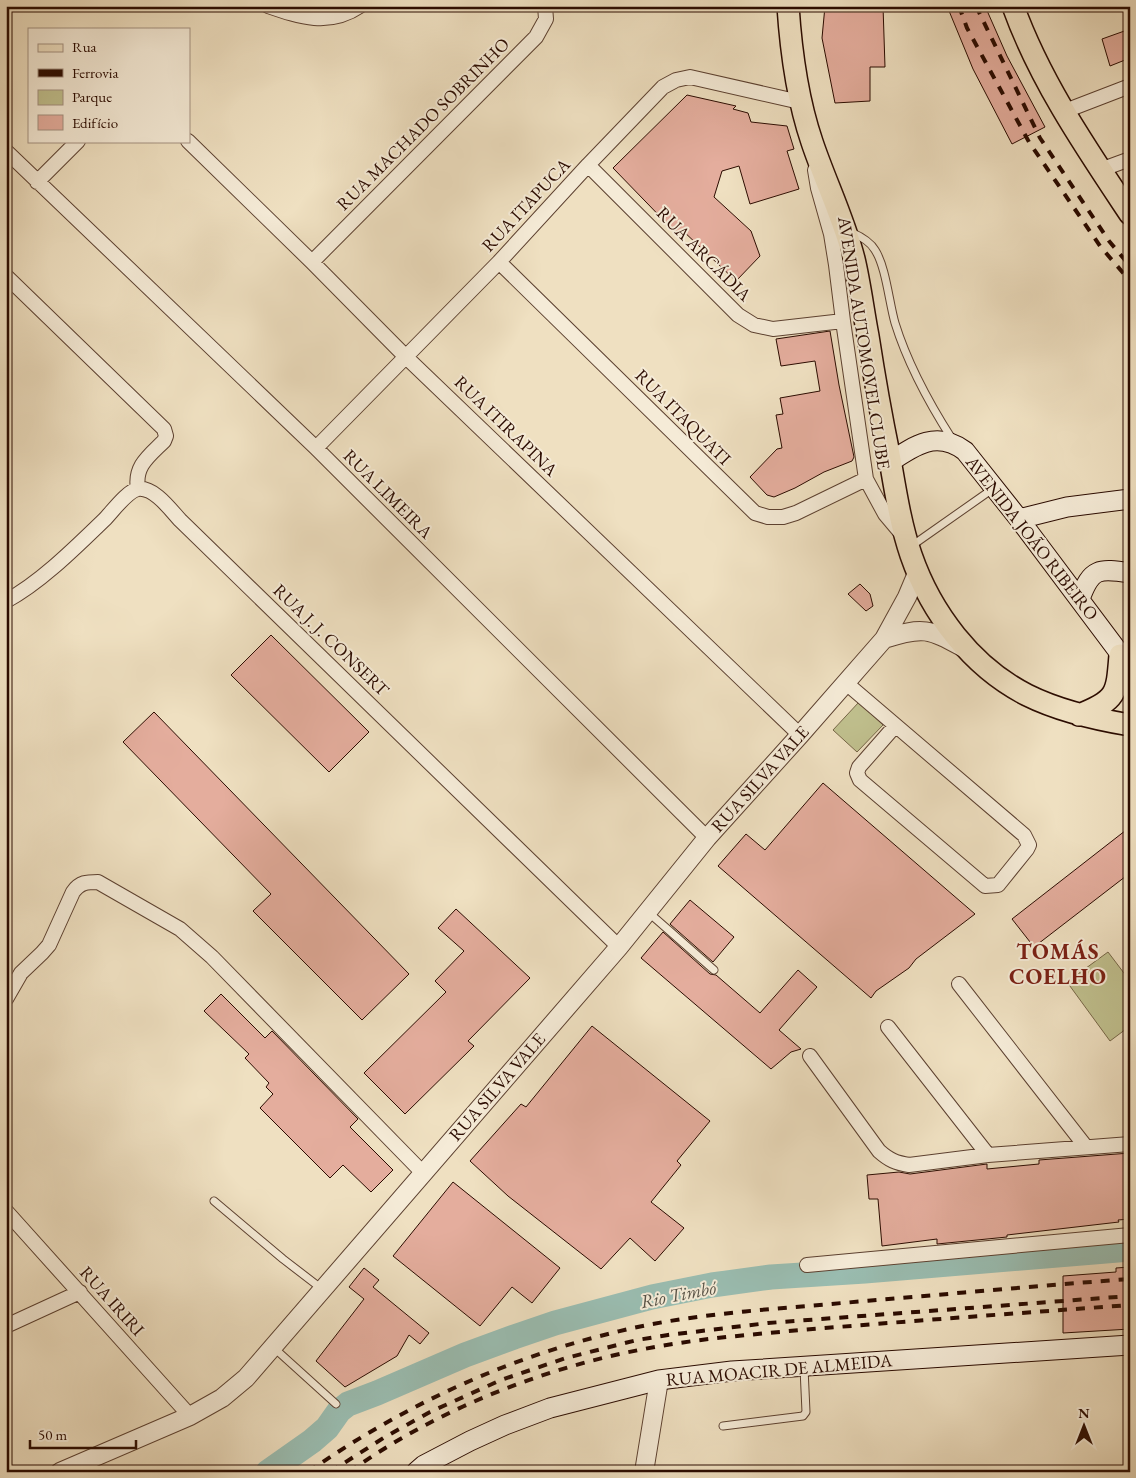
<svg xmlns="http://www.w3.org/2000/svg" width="1136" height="1478" viewBox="0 0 1136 1478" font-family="'EB Garamond',serif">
<rect width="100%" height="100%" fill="#efe0c1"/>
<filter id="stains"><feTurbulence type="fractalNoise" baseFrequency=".004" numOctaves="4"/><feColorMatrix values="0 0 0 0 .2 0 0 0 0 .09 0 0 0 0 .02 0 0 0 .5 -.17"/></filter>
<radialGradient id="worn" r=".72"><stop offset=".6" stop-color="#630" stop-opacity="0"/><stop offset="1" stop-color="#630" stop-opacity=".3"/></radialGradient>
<path fill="#c0c08e" stroke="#766647" d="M859,702L883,725L857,752L833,730Z
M1108,952L1130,981V1026L1110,1041L1067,982Z"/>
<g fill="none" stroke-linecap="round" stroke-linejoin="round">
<path stroke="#9abdb1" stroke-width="25" d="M268,1472L312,1441L327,1428L339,1411L348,1404L377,1393L465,1355L514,1337L555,1323L652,1297L712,1285L771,1277L865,1271L1130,1249"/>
</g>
<path fill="#e4ad9d" stroke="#2b0b00" d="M825,6H883L885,67H870V101L835,103L822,38Z
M947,6H985L1007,56L1045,127L1012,144L973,69Z
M1130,29V58L1110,66L1102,39Z
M687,95L736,106L733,109L748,113L751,122L787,126L794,149L787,151L799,189L750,204L739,166L722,171L714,197L751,231L760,256L736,281L681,229L677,234L613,168Z
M830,331L839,385L854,457L852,461L824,472L795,488L774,497L767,495L750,477L777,449L782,448L776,415L783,414L780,398L820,391L815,361L781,366L776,339Z
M860,584L870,594L873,606L866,611L848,594Z
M271,635L369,732L329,772L231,675Z
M154,712L409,974L362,1020L253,911L271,894L123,742Z
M823,783L975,914L916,959L909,968L876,991L871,998L718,866L746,834L765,850Z
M1130,827V873L1034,947L1012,919Z
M690,900L734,937L713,962L670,924Z
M456,909L530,978L468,1041L474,1046L405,1114L364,1073L446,992L435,981L464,951L438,928Z
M663,932L710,974L716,975L760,1013L798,970L817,987L779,1030L801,1049L791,1052L771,1069L641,958Z
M221,994L265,1038L272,1031L358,1119L350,1127L393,1170L371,1192L343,1165L330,1178L260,1108L273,1094L266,1087L269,1083L245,1058L249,1054L204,1011Z
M592,1026L710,1121L677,1161L681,1165L651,1202L684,1228L655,1261L630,1238L601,1269L508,1196L470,1161L521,1104L526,1107Z
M1130,1153V1219L1118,1220L1119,1222L1007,1235V1237L937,1244V1239L882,1246L878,1199H869L867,1175L899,1172L910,1174L987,1164V1169L1039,1164V1160Z
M453,1182L560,1268L532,1303L512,1287L480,1326L393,1256Z
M1130,1267V1329L1063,1333V1276L1116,1272V1268Z
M364,1268L379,1280L373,1287L429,1333L420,1344L409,1335L397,1356L345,1387L316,1361L364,1299L349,1287Z"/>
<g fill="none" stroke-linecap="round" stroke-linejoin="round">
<g stroke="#5c4030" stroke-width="9">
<path id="service" d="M851,232C860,236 870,241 875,250C886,267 889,302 895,323C908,365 929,403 952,439
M910,547L994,488
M648,912L714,970
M214,1201L283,1259L322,1289
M273,1347L336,1404
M723,1426L803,1416L806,1412L804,1368"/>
</g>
<g stroke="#5c4030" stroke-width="16">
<path id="minor" d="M268,6C300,17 329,27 360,6
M1065,111L1130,86
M188,141L312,262L406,357L800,735
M6,151L316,448L707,838
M588,165L738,315L754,325L773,329L843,321
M815,170L818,188L831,234L836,265L843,321L866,479L885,514L901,533
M1100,170L1130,159
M37,182L78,141
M312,262L536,37L546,19L545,6
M499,262L755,513L768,517H783L796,513L866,479
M6,276L164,429L166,436L164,441C149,456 134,466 138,489
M316,448L499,262L588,165L663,87L676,80L690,77L800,102
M6,601C40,583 76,547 104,520C112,512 127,491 138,489C154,487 170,509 180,520L619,947
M846,683L1024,835L1029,845L1027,849L998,885L985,886L860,780L857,773L859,767L895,726
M959,984L1086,1147
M6,999L21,973L42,953L49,945L73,892C80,882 87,882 98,882L180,929L212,957L423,1173
M888,1027L988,1155
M810,1056L879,1151C889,1160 896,1163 909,1165L988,1155L1130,1144
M6,1211L190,1416
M807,1265L1130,1235
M6,1326L80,1292"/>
</g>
<g stroke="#5c4030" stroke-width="20">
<path id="tertiary" d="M884,639C924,626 929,629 964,648
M60,1472L190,1416L222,1398L246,1378L619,947L707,838L800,735L884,639L907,597L918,571
M644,1472L659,1380"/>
</g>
<g stroke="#2b0b00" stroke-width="21">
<path id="secondary" d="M890,462C915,445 937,430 965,451L1019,519L1130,667
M1019,519L1067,507L1130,499
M1080,599C1091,568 1099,568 1130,573
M416,1472L424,1465L470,1441L505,1425L550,1408L659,1380L732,1371L1130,1345"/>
</g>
<g stroke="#2b0b00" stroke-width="24">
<path id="primary" d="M788,6C791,52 797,98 812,142C825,181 844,219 854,259C860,284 863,310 868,336C874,375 881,415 889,454C895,488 900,523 911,555C931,613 972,667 1027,695C1059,711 1094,719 1130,725
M1013,6C1040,81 1086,148 1130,214
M1079,715C1117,700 1117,694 1120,655"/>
</g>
<use href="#service" stroke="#f5ebd7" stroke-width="7"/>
<use href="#minor" stroke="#f5ebd7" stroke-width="14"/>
<use href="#tertiary" stroke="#f5ebd7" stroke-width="18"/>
<use href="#secondary" stroke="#f5ebd7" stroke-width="19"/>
<use href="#primary" stroke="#efe0c1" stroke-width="21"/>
<path stroke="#2b0b00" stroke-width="4" stroke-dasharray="9 9" stroke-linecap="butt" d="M959,6L967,28L1029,142L1100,246L1130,281
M976,6L1040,138L1109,241L1130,266
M308,1472C400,1408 499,1361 608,1334C684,1314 764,1310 842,1303C938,1295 1034,1286 1130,1279
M330,1472L385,1437L430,1412L501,1380L566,1358L637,1340L668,1335L768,1323L1130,1296
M349,1472C435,1411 537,1370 639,1350C693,1339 747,1335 801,1330C910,1321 1020,1313 1130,1305"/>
</g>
<g text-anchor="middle" stroke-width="4" stroke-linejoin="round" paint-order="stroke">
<g font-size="18" fill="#2b0b00" stroke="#f5ebd7">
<text transform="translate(423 124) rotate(-45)" y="6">RUA MACHADO SOBRINHO</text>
<text transform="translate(526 205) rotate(-47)" y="6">RUA ITAPUCA</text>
<text transform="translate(704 254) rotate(45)" y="6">RUA ARCÁDIA</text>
<text transform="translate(864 343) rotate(81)" y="6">AVENIDA AUTOMOVEL CLUBE</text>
<text transform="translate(683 417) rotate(45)" y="6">RUA ITAQUATI</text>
<text transform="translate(506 426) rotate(44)" y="6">RUA ITIRAPINA</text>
<text transform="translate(388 494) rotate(45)" y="6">RUA LIMEIRA</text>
<text transform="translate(1032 538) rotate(52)" y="6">AVENIDA JOÃO RIBEIRO</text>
<text transform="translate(331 640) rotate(44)" y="6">RUA J. J. CONSERT</text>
<text transform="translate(760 779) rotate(-48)" y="6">RUA SILVA VALE</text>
<text transform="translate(497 1087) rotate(-49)" y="6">RUA SILVA VALE</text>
<text transform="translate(112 1301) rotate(48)" y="6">RUA IRIRI</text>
<text transform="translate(779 1370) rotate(-5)" y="6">RUA MOACIR DE ALMEIDA</text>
</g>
<g font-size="19" font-style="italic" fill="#575247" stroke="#f5ebd7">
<text transform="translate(678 1294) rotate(-11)" y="7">Rio Timbó</text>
</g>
<g font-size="22" font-weight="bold" letter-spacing="1" fill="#7a1f14" stroke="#f5ebd7">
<text x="1058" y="959">TOMÁS<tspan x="1058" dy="25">COELHO</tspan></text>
</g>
</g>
<rect width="1136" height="1478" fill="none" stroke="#efe0c1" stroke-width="25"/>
<rect x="8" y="8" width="1121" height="1463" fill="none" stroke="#2b0b00" stroke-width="2.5"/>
<rect x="12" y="12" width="1111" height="1453" fill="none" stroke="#2b0b00"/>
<rect x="28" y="28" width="162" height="115" fill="#f5ebd7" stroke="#a49181"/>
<rect x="38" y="44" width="25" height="8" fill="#efe0c1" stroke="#a49181"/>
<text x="72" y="52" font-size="15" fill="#2b0b00">Rua</text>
<rect x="38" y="69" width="25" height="8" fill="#2b0b00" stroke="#a49181"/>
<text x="72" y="78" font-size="15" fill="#2b0b00">Ferrovia</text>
<rect x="38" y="90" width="25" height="15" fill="#c0c08e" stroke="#a49181"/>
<text x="72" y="102" font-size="15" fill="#2b0b00">Parque</text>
<rect x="38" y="115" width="25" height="15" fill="#e4ad9d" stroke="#a49181"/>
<text x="72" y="128" font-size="15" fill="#2b0b00">Edifício</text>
<g transform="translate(1084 1426)" stroke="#f5ebd7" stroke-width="4" paint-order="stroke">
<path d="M0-4L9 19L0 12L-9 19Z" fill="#2b0b00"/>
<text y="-8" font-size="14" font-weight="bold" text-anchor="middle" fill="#2b0b00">N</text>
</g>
<path d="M30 1440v8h106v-8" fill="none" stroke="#2b0b00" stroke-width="2.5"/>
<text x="38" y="1440" font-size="15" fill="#2b0b00" stroke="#f5ebd7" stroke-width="4" paint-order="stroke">50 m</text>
<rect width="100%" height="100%" filter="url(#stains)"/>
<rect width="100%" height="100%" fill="url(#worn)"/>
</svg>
